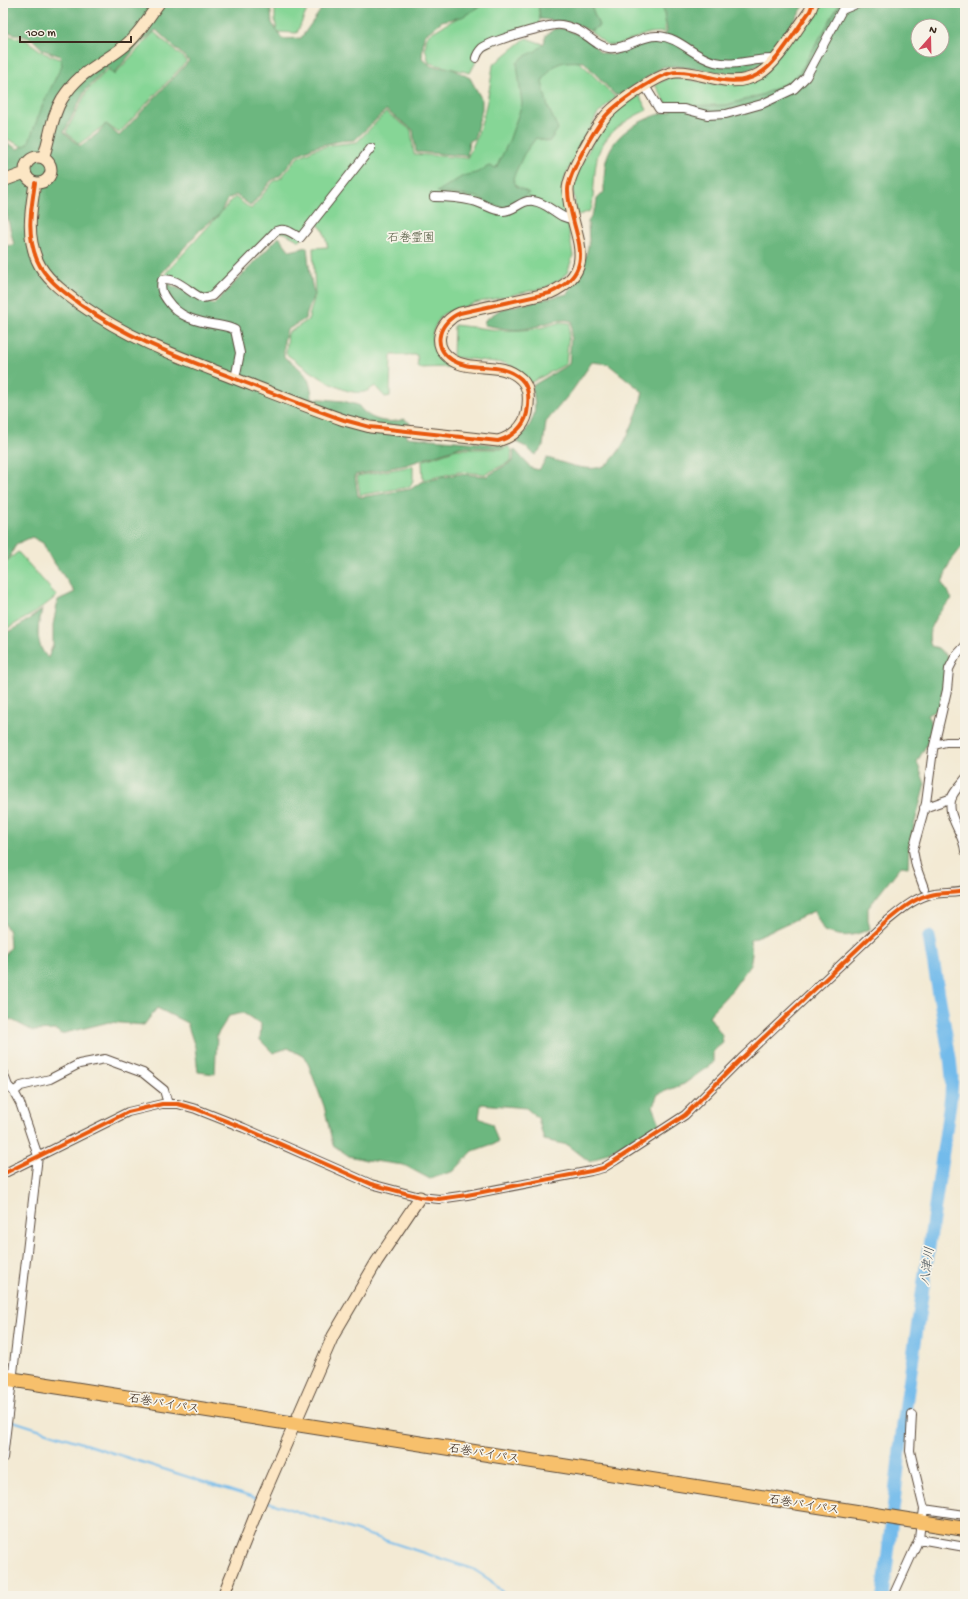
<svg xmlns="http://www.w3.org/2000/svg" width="968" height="1599" viewBox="0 0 968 1599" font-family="'Gochi Hand','Klee One',sans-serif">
<rect width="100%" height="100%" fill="#f7f3e8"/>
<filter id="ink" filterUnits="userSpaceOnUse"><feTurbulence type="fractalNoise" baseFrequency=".025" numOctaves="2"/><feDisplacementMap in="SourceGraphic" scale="8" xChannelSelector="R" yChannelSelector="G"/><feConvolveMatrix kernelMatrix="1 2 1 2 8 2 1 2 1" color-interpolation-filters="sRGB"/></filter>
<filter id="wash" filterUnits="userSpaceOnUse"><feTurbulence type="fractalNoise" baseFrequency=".012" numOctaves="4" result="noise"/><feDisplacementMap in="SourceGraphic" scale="16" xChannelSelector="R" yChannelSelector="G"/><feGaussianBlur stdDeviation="0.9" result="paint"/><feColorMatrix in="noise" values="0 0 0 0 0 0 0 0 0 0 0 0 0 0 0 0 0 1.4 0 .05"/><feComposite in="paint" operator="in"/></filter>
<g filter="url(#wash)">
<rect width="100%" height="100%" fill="#f3ead4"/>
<path fill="#86d696" stroke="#60805a" d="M275,3H310L297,33L277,32L275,19Z
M486,3H538L540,19L538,26L475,51L472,58L477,60L470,73L429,63L425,48L427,36C445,23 467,14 486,3Z
M590,3H654L664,10L665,32L649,33L617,45H607L590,31L599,26Z
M816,3H840L803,67L794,79L764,94L720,107L668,106L655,85L670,77L715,84L758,80Z
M3,32L10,36L26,40L44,53L65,61L30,150L3,137Z
M154,32L187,61L119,133L106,124L79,144L66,132L87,91L108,69L114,75Z
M526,38L563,51L583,65L615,97L597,115L565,177L562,187L573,256L567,273L558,281L544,288L475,303L443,314C426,336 429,349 449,367L418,368L417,355H391L390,396L385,397L375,386C372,388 368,391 364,392C342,397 304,366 286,354L288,333L308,320L315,295L313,248L328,247L323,230L316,222L300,241L285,233L279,232L215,297L209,301H203L165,274L235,197L251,209L273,182L282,177L298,157L315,149L331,145L357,142L386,112L411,130L414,154L467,158C482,130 489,97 493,65Z
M639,95L647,110C627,119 603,134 597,158C594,172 594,192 592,207L590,211L577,216L572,184L597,133L611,115Z
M560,322L570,323L566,364L530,383L515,368L504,363L453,357L454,325C493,329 522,336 560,322Z
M508,446L512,450L511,461L486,474L459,472L423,480L422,461L457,449H504Z
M413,466V480L410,487L360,495L357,476Z
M18,552L57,596L36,612L3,631V564Z"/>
<path fill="#6cb77f" stroke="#54704e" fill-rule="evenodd" d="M3,3H270L272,23L282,39L301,38L320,11L322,3H486L462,17L442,21L424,36L422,58L431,66L453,69L470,78L482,100V109L474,139L469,141L467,156L416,152L413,130L386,110L355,140L340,141L314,147L297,155L281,175L271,181L251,206L236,195L228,199L219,215L200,230L161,274L172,286L189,292L204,302L214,304L279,237L290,251L307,247L310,275L314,294L305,319L287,330L284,341V357C301,369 311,375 312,398L343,401L358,405C368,420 388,425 404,419L410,423L406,437L504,445L503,448L460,447L406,465L355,475L358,496L362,497L411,489L421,482L458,474L487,476L513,461L514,449L531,468L539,470L547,458C562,462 585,472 601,467C621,461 639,411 643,392L608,364L592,362L572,391L546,422L543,447L535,455L526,447L516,442C535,421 538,414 532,386L569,364L572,321C554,317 542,327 524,329C511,331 496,327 484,325L485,320L501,309L567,294L583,269L589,242L588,222L596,206L597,199L604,192C604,182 604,171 606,161C613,131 645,117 672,111L668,106L727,105L764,94L794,79L803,67L840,3H965V486L959,495L965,503V543L950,562L942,583L952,599C940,611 924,627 931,646L938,648L949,658L939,709L927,715L932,724L928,742L917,762L925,784L909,845L908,867L901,866L868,908V920L870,929C850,937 845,938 824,931L814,911L750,940L752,955L750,965L732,990L714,1009L709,1016L722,1035L723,1043L713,1051V1063L684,1084L658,1094L653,1106L660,1124L590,1162L568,1145L544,1140L538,1118L526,1108L481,1104L479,1118L492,1124L498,1142L473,1151L454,1171L430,1179L404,1165L366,1160L349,1156L333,1145L324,1106L306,1058L288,1048L273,1053L260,1040L261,1024L243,1013L229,1016L217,1035L215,1074L198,1072L195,1047L187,1023L157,1008L144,1025L109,1022L61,1034L56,1030L33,1031L10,1019L3,1021V958L10,947L9,932L3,921V634L19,626L42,610C37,626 35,645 48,658L53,645V625L58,600L75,592L50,557L43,543L32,537L16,544L9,559L3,563V246L14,245L3,199V141L18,149L28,144L43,104L62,65L60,56L43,50L32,39L8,32L3,29ZM918,26H942V50H918ZM156,30L189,61L119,136L106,124L97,134L80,146L64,132L85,91L108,67L114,74L139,44Z
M538,3H590L599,26L590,31L573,23L540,19Z
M654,3H806L771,55L762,64L747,71L730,74L675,66L663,67L623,93L615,95L584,62C561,61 554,61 542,82L548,107L558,129L549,142L536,138L524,154L513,178L516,186L529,193L505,208L493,205L477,197L437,192L463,176L476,173L489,166L496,168L509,141L522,104L517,63L523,57L536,51L544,43L546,35L554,29L564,28L590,40L600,52L612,55L645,41L658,39L667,32L664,10Z"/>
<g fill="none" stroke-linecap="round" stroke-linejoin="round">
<path stroke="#73bbeb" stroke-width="2" d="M10,1420L257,1499
M265,1501L473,1569L490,1580L506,1596"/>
<path stroke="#73bbeb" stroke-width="13" d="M883,1596L903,1425L951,1096L952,1077L950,1058L929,937"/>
</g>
</g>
<g filter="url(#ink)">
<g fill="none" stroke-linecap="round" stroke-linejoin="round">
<g stroke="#574739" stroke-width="10">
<path id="street" d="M476,58C477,54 479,51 482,48C493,40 541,27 555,25C561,24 567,26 572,28C586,31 594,46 609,48C626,50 640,35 658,36C680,37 693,57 715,62C736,67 754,58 775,59
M645,86L659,109H684L707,115L726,114L762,104L794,89L806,77L842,10L859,3
M434,197C446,197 461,198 473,201C483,203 491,210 502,211C514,212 521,199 533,201C550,203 559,220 574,219
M235,379L240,353L235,330C230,327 224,326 218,325C198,322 179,318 167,300C162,293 160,289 162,280C175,275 191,294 202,298L212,296L276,231C285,227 292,233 300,238L371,148
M935,745L946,742H965
M965,779C961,785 954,791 952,797C945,816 964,833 965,851
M924,808L952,798
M924,888L916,866L913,850L926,803L933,750L947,690L949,669L955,657L965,646
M3,1073L8,1086L14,1092L20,1103L38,1156L13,1373
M14,1092L21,1086L50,1079L79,1064L105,1059L143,1073L164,1090L168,1104
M3,1174L128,1112L162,1104H178L196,1109L244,1128L371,1184L420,1197L439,1199L467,1195L591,1171L603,1168L616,1160L685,1115L741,1059L886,922C902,909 915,897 935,893C943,891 959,893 965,889
M912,1415L910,1451L924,1509L923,1516
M3,1458L11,1389
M924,1509L965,1515
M919,1539L965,1547
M893,1596L919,1539L920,1530"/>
</g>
<g stroke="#574739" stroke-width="13">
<path id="secondary" d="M25 170a13 13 0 1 1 26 0a13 13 0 1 1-26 0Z
M43,158C50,139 51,117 62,99C80,71 97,67 122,48C137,37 148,18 159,3
M3,181L25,173
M35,183C31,210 26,233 37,260C45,279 65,293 81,305C131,340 180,357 236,379C272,393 307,407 344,420L370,427L498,441C512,437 524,427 527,413C529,401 530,388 521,379C501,360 473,373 452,360C430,346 440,321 460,313L550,293C604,268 569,231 568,191C567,176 594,130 604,118C614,105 660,72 677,72C705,71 730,91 759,74C777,64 797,28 810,11L813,3
M223,1596L259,1506L333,1336L377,1261L420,1197"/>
</g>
<g stroke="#574739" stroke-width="16">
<path id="highway" d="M3,1378L965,1529"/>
</g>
<use href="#street" stroke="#fff" stroke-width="8"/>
<use href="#secondary" stroke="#fce6c4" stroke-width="11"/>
<use href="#highway" stroke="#f7c06c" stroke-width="14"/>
<g stroke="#f7f3e8" stroke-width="6">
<path id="cycleway" d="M35,183C31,210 26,233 37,260C45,279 65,293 81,305C131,340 180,357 236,379C272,393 307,407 344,420L370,427L498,441C512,437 524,427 527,413C529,401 530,388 521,379C501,360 473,373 452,360C430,346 440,321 460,313L550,293C604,268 569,231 568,191C567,176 594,130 604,118C614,105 660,72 677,72C705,71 730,91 759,74C777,64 797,28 810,11L813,3
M3,1174L128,1112L162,1104H178L196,1109L244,1128L371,1184L420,1197L439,1199L467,1195L591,1171L603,1168L616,1160L685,1115L741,1059L886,922C902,909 915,897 935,893C943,891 959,893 965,889"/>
</g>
<use href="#cycleway" stroke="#e8590c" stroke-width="4"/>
</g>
</g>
<g text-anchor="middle" stroke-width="3.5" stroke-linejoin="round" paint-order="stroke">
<g font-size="12" fill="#4e553c" stroke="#f7f3e8">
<text x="411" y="241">石巻霊園</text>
</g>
<g font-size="12" fill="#3b2a1e" stroke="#f7f3e8">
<text transform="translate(164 1403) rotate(9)" y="4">石巻バイパス</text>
<text transform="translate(484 1453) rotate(9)" y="4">石巻バイパス</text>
<text transform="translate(804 1504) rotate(9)" y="4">石巻バイパス</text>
</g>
<g font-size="13" font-style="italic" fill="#4c565c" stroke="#f7f3e8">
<text transform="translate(926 1266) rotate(-82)" y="5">八津川</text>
</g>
</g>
<rect width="968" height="1599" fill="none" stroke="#f7f3e8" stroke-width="16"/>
<g transform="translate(930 38) rotate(20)"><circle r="19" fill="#f7f3e8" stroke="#aca397"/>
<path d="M0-3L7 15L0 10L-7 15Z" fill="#d1495b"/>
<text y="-6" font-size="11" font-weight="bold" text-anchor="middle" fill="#3b2a1e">N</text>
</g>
<path d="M20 36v6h111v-6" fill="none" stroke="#3b2a1e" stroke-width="2"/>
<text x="26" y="36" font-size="12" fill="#3b2a1e" stroke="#f7f3e8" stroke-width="3" paint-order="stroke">100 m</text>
</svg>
